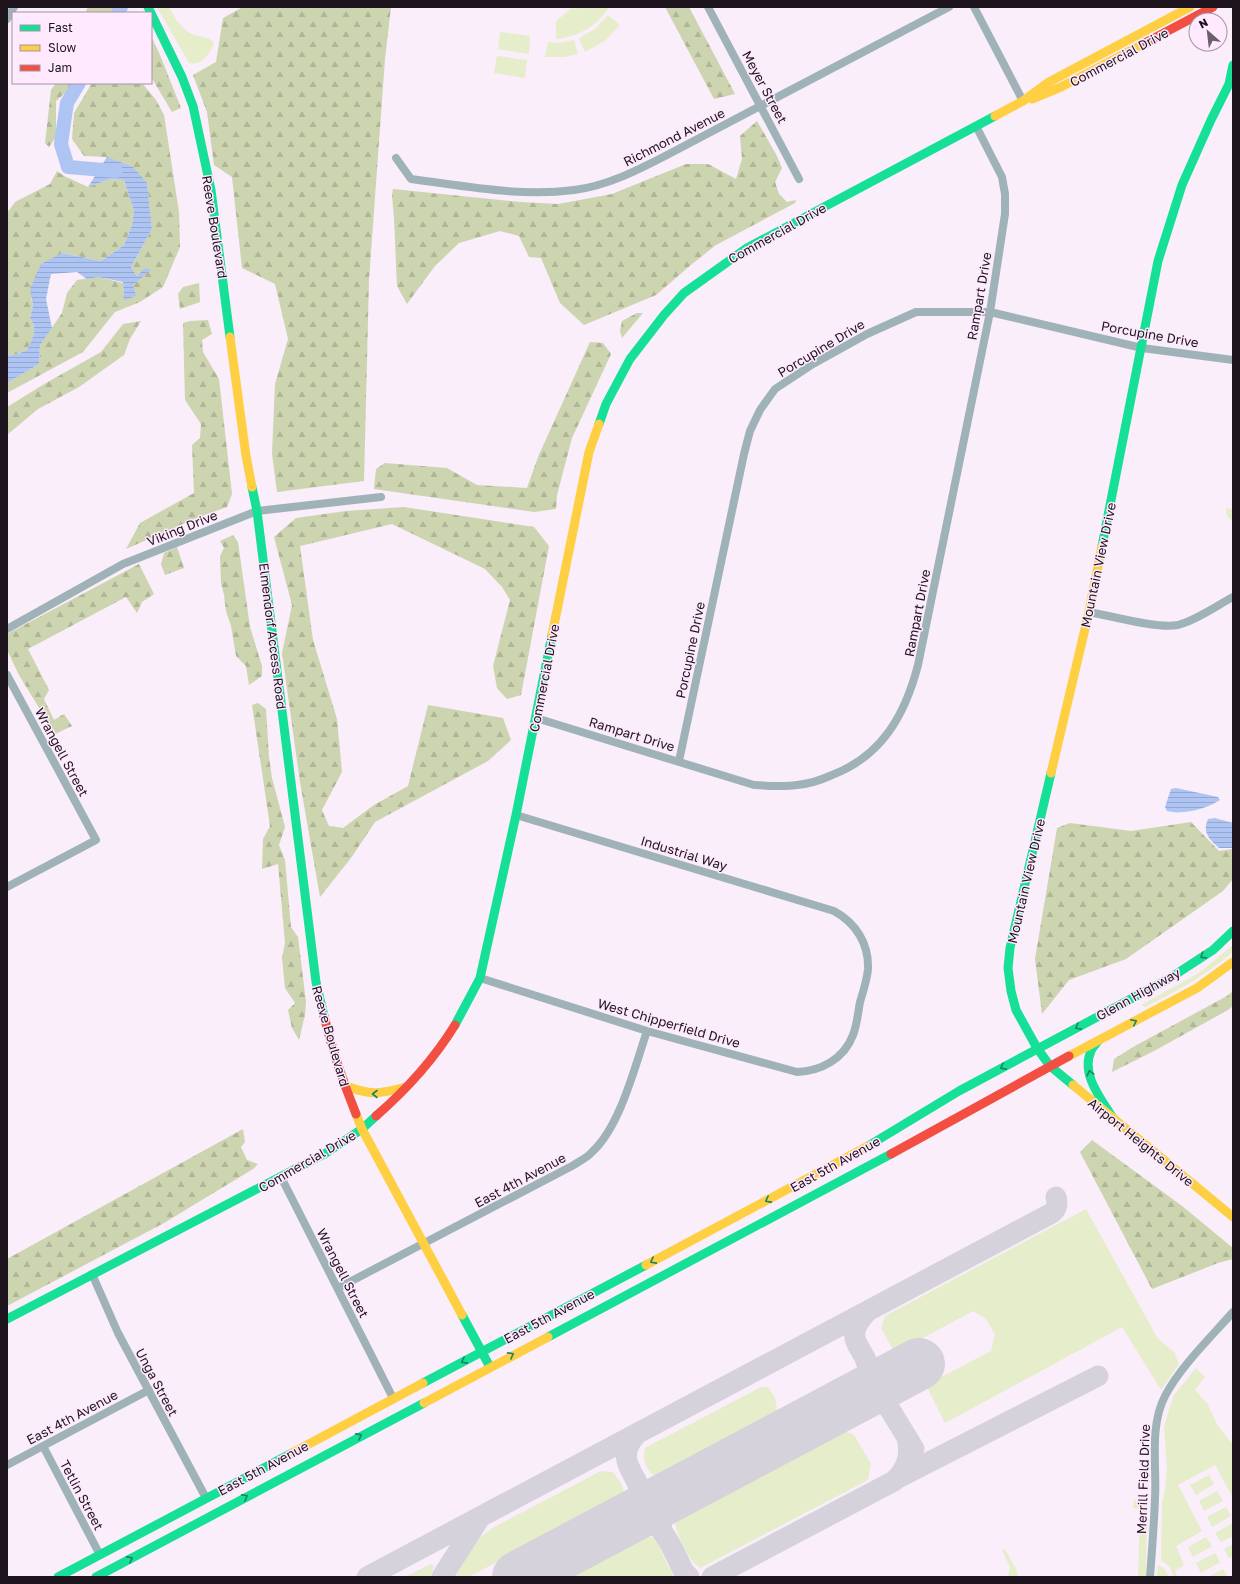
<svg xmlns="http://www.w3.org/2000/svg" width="1240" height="1584" viewBox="0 0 1240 1584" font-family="'Golos Text',sans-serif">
<defs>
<pattern id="forest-firs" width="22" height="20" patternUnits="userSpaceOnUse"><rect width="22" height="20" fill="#cdd4b0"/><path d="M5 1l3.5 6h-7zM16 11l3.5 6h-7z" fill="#b0b597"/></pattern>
<pattern id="water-rules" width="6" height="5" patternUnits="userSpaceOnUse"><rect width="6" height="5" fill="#aec5f4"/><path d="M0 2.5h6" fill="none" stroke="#95a8d1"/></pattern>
</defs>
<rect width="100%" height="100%" fill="#f9eef9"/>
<path fill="#e6edca" d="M157,7H169C175,18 181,30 194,35C202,37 208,36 214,43C210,54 202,66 189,63Z
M580,7H609C597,26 578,37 556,39V21L572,8L575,9Z
M608,15L620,25L606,40L585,52L579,38L595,29Z
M500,32L530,36L529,54L498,49Z
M574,40L578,54L564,57H545L548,42L559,43Z
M497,56L527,60L525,78L494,73Z
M1233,502V521C1227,518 1226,514 1226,508L1232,509Z
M1233,945V952C1206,975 1176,992 1145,1007L1141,1005L1199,973Z
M1086,1209L1148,1321L1158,1339L1174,1352L1179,1364L1161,1390L1122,1327L945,1423L926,1385L991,1351L995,1334L986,1319L973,1311L895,1353L881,1328L885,1316Z
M1196,1368L1205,1377L1195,1390L1207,1403L1218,1426L1233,1445V1498L1215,1465L1178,1485L1202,1531L1176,1546L1184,1565L1175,1571L1177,1577H1174L1170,1567L1161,1560L1162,1504L1165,1489L1167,1468L1164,1426L1174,1395Z
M761,1387H768L775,1398L777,1409L772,1417L665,1476L656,1478C646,1469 642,1461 645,1448Z
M843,1430L854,1435L871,1464L868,1480L700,1568C686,1558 680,1540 675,1524L679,1514Z
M601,1471L613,1472L621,1483L624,1492L620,1499L468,1577H455L479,1538L494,1527Z
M1209,1475L1214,1484L1196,1495L1190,1485Z
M1217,1491L1223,1501L1204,1511L1199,1501Z
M1134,1500L1143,1503L1147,1507L1146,1577H1138L1140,1509L1133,1508Z
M1226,1507L1231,1516L1212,1527L1207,1517Z
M1233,1523V1536L1221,1542L1215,1533Z
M646,1535L655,1539L673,1575L672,1577H567Z
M1206,1537L1212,1546L1193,1557L1188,1547Z
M1233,1544V1556L1229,1558L1224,1549Z
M1005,1549L1017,1571L1018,1577H1008L1010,1567L1002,1550Z
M1215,1553L1220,1562L1201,1573L1196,1563Z
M431,1564L434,1566L431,1577H405Z
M1158,1565L1164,1568L1169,1577H1157Z
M1223,1569L1228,1577H1208Z"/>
<path fill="url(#forest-firs)" d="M88,7H116L113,13H85Z
M243,7H391L385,59L369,280L364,481L277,492L272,454L275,384L288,339L275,284L242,268L232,177L214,165L207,112L193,75L216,62L223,18Z
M665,7H689L735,94L714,99Z
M151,36L160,55L181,108L172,112L151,77Z
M56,83H75L73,86L56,101V137L49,147L45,143L51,90Z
M92,83H142L156,100L164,115L179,212L180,247L163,287L140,302L115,312L83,352L7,393V383L39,364L40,345L62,313L67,293L77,280L98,277L123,283L124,299L133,285L150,270L137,276L131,267L152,229L147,183L107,157L84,156L72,139L74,113Z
M757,121L777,156L782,168L775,182L779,194L787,202L796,200L795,203L716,245L692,264L656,295L584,325L560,303L541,258L529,257L519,236L500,231L459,243L435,266L407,304L397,286L394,219L392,195L393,189L521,202L558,204L612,194L686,164H708L736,179L742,159L740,136Z
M57,171L64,176L88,187L110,179L124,180L134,211L132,225L124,245L101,261L62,253L31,298L33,306L30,318C38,332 33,337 27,350L18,354L7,356V213L15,202L50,184Z
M199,283L200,302L180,309L178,294L183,287Z
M637,313H643L622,338L620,331L622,321Z
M208,320L212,334L202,340L203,352L219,379L232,494L227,507L199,517L126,549L140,523L194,493L192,445L200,438L201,424L185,400L183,323L190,321Z
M141,321L130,339L124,355L79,387L38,409L7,435V407L46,383L101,352L123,324Z
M590,342L603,343L611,354L572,438L557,495L556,509L534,512L374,489L376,469L385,463L447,468L477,485L527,488L538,457Z
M404,507L534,527L549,546L521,695L507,699L497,688L493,666L510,600L502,587L485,569L392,524L300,546L313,640L337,719L342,772L322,810L329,826L343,828L374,805L408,786L428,705L503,718L511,740L488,761L375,822L351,858L320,897L300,782L282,653L292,605L274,537L296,518L346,511Z
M233,535L238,542L250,627L262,666V676L249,685L246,666L236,656L231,626L226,611L224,595L221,583L220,556L224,548L220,541Z
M177,547L184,568L165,575L161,564L164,553Z
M139,564L154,594L142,602L137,613L126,597L28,649L49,690L44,699L54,720L64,714L72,726L55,734L19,675L7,650V634Z
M258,703L266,709L269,757L272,778L285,827L279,845L285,860L291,927L298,937L306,1002L305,1015L299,1040L292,1028L288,1010L295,1003L285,988L282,958L285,943L278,864L262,869L263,839L270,826L252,705Z
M1191,822L1219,851L1233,849V879L1223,891L1126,959L1069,980L1042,1014L1035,959L1057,828L1070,823L1131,831Z
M1233,991V1006L1228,1010L1154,1051L1112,1072L1114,1059L1133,1047L1227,996Z
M243,1129L245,1142L241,1147L247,1160L258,1164L253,1169L164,1223L7,1306V1259Z
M1092,1140L1182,1206L1233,1248V1259L1218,1263L1152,1289L1080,1152Z"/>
<path fill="url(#water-rules)" d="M107,157L133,167L147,183L152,229L131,267L137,276L145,268L151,270L133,285L136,296L124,300L123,282L98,277L87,279L77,272L51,274L46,299L52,328L40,345L39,364L7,383V356L18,354L27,350C33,337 38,331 30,318L33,306L30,289L41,264L62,253L101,261L124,245L132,225L134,211L124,180L110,179L88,187Z
M1176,788L1218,797L1220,800C1206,809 1184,815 1167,811L1165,807L1171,789Z
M1215,818L1233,823V848H1219C1209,839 1202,832 1208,819Z"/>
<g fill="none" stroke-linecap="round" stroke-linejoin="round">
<path stroke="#aec5f4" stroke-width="14" d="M118,13L121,7
M79,83L67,103L65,116L61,144L68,167L116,171"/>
<path stroke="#d6d2dc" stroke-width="21" d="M853,1400L872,1398L886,1403L914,1449
M853,1400C859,1391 867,1383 868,1372C869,1347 838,1342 867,1312
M898,1478L1098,1376
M624,1521C629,1516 635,1512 638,1505C651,1479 607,1465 637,1434
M624,1521C629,1520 636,1517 642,1518C663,1520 675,1555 684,1572L689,1577
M662,1530C658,1515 663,1505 673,1495
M367,1577L1050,1214C1057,1210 1058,1204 1056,1197
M442,1577L479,1519
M712,1577L894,1481C908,1468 911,1455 907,1437"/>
<path stroke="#d6d2dc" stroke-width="52" d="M518,1577L919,1364"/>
<path stroke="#9fb2b8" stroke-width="8" d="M708,7L799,179
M974,7L1023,101
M7,19L14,7
M396,158L411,179C465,186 519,197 574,190C607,186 638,170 667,155L949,7
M1089,612C1112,616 1157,629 1178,625C1197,620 1216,606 1233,597
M7,629L123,564L257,511L381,497
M7,675L96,840L7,887
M536,718L754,785C769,786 783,787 797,785C809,784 821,780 832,775C882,756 905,715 918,665L990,312L1005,214V194L1002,177L976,126
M679,761L744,454L750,431L760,410L775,389L813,364L867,334L916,312H990L1142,348L1233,360
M480,978L647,1031L797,1072C821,1071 844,1059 853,1035C857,1025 858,1013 860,1002C863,992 867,980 868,969C869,944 856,923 834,911L516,815
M281,1177L393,1398
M92,1274L118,1333L206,1498
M338,1288L572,1166C578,1162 587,1158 592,1152C620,1127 635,1066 647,1031
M43,1446L100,1555
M7,1465L149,1390
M1150,1577C1152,1551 1154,1525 1155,1498C1157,1466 1149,1427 1165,1396C1180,1367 1211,1337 1233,1312"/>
<path stroke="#16e098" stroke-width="9" d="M148,7L182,77L193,106L211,190L230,337
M1229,84L1233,65
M599,424L606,404L630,359L664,315L684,293L747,248L995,116
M252,487L257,511L316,982L324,1016
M1102,546L1158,261L1182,185L1211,120L1229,84L1233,79
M1051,773L1010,948L1008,968L1011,991L1016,1010L1037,1048L1050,1066L1073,1085
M455,1025L480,978L516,815L552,635
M1098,1041C1096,1044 1092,1048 1091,1051C1080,1075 1103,1101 1114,1120
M868,1146L959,1091L1170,978L1213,950L1233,931
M462,1315L490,1367
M7,1319L326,1153L362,1129L376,1116
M548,1337L891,1154
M423,1383L646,1265
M58,1577L292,1453
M96,1577L424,1403"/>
<path stroke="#ffcf43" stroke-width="9" d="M1032,99L1061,87L1145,43
M995,116L1023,101L1049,82L1190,7
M230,337L246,456L252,487
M552,635L589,452L599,424
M1051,773L1088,616L1102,546
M1069,1056L1197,988L1233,962
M344,1085C370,1096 379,1094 406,1087
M1073,1085L1233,1217
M356,1114L362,1129L462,1315
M646,1265L868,1146
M424,1403L548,1337
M292,1453L423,1383"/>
<path stroke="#f24e42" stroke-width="9" d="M1145,43L1213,7
M324,1016C332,1049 343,1082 356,1114
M376,1116C406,1090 434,1059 455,1025
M891,1154L1069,1056"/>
</g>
<defs><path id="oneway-chevron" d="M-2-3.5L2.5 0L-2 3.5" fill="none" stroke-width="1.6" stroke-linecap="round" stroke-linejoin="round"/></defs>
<g stroke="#198461">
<use href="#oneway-chevron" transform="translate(1203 956) rotate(147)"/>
<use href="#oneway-chevron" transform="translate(1134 1022) rotate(-27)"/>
<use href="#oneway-chevron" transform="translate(1078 1027) rotate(152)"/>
<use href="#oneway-chevron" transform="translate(1003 1067) rotate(152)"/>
<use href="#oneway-chevron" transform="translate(1090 1073) rotate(-105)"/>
<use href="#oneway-chevron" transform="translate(375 1094) rotate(180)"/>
<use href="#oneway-chevron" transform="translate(768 1200) rotate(152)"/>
<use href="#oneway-chevron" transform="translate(653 1261) rotate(152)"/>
<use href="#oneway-chevron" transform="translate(511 1355) rotate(-28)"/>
<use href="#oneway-chevron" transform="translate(464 1361) rotate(152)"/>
<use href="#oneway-chevron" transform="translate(359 1436) rotate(-28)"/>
<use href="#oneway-chevron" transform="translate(245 1497) rotate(-28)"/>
<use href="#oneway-chevron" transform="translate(130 1559) rotate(-28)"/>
</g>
<g text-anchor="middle" stroke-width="3" stroke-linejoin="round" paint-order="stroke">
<g font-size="13" fill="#1d141d" stroke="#fee9fe">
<text transform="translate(1119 57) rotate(-28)" y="5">Commercial Drive</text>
<text transform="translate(765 87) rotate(62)" y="5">Meyer Street</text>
<text transform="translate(674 137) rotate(-27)" y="5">Richmond Avenue</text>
<text transform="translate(215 227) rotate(81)" y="5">Reeve Boulevard</text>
<text transform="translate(777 233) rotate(-29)" y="5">Commercial Drive</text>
<text transform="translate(979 296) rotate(-80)" y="5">Rampart Drive</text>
<text transform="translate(1150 334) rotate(10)" y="5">Porcupine Drive</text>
<text transform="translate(821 348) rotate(-31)" y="5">Porcupine Drive</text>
<text transform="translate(182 528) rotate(-22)" y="5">Viking Drive</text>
<text transform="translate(1098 565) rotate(-78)" y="5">Mountain View Drive</text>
<text transform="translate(917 613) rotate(-79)" y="5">Rampart Drive</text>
<text transform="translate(273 636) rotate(83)" y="5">Elmendorf Access Road</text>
<text transform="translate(690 650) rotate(-78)" y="5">Porcupine Drive</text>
<text transform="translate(544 678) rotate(-79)" y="5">Commercial Drive</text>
<text transform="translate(632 734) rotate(17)" y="5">Rampart Drive</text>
<text transform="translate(62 752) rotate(62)" y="5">Wrangell Street</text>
<text transform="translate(684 853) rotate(17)" y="5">Industrial Way</text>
<text transform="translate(1026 881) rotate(-77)" y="5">Mountain View Drive</text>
<text transform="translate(1138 994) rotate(-29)" y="5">Glenn Highway</text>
<text transform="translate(669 1023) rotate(16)" y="5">West Chipperfield Drive</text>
<text transform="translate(331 1036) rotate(74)" y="5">Reeve Boulevard</text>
<text transform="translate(1141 1142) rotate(39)" y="5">Airport Heights Drive</text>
<text transform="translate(307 1161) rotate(-30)" y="5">Commercial Drive</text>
<text transform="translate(835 1164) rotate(-29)" y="5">East 5th Avenue</text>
<text transform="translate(520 1180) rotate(-28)" y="5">East 4th Avenue</text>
<text transform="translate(343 1273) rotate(63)" y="5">Wrangell Street</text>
<text transform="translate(549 1316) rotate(-28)" y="5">East 5th Avenue</text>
<text transform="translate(157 1382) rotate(62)" y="5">Unga Street</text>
<text transform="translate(72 1417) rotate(-28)" y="5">East 4th Avenue</text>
<text transform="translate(263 1468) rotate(-28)" y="5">East 5th Avenue</text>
<text transform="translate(1143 1479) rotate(-88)" y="5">Merrill Field Drive</text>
<text transform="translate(82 1495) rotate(62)" y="5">Tetlin Street</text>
</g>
</g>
<rect width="1240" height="1584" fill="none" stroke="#1d141d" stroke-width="16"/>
<rect x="12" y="12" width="140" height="72" fill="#fee9fe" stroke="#a494a4"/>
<rect x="20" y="25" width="20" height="6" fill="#16e098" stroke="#a494a4"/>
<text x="48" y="32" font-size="12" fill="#1d141d">Fast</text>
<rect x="20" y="45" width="20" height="6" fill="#ffcf43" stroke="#a494a4"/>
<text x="48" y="52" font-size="12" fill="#1d141d">Slow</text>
<rect x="20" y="65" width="20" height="6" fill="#f24e42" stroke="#a494a4"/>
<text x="48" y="72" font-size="12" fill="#1d141d">Jam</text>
<g transform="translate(1208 32) rotate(332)"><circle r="19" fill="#fee9fe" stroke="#a494a4"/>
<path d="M0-3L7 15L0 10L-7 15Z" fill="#6a606a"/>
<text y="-6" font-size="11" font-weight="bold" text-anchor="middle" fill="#1d141d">N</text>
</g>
</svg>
